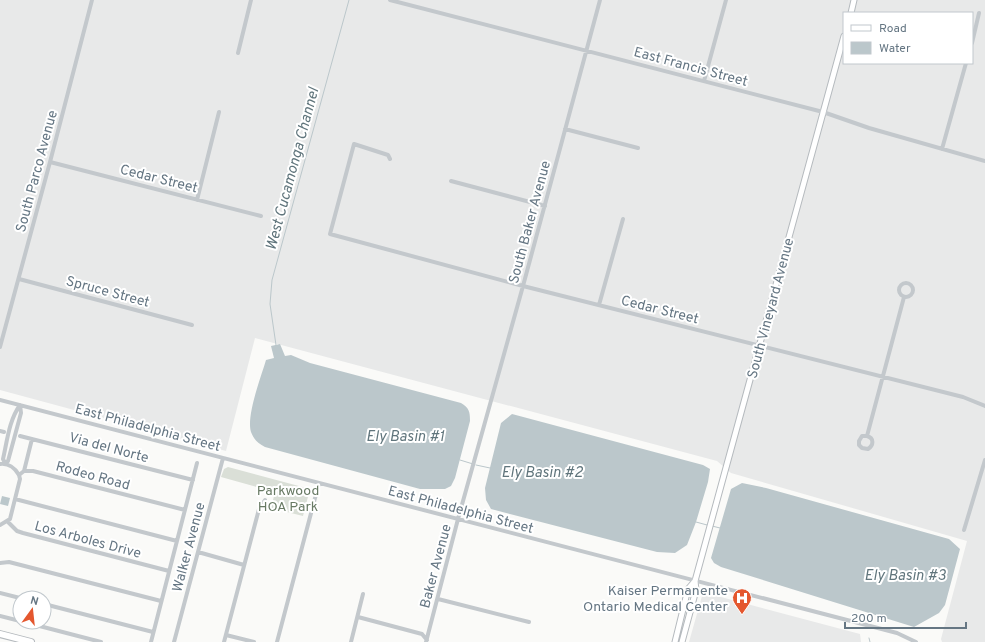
<svg xmlns="http://www.w3.org/2000/svg" width="985" height="642" viewBox="0 0 985 642" font-family="Overpass,sans-serif">
<rect width="100%" height="100%" fill="#fafaf8"/>
<path fill="#e8e9e9" fill-rule="evenodd" d="M0,0H985V642H942L941,639L967,541L731,473L717,461L255,338L226,451L0,390ZM844,13H972V63H844Z
M706,593L860,634L861,642H689L702,596Z"/>
<path fill="#dadfd7" d="M228,467L310,489L303,516L271,508L275,492L221,477L224,469Z"/>
<path fill="#bbc7cb" d="M280,344L285,356L291,355L310,363L461,403C469,408 470,411 470,421L455,478L451,486L445,489H420L265,447C258,443 254,440 251,432C246,416 261,377 266,360L274,358L271,346Z
M512,414L703,465L710,469L708,482L696,522L687,545L675,553L657,552L491,509L486,500L485,488L501,423Z
M742,483L766,488L949,539L960,549L945,605L939,613L914,627L721,567L714,563L711,558L731,489Z
M2,496L10,498L8,506L0,504Z"/>
<g fill="none" stroke-linecap="round" stroke-linejoin="round">
<path stroke="#bbc7cb" stroke-width="1" d="M276,345L270,304L272,280L349,0
M460,460L473,464
M476,465L490,468
M696,522L707,525
M712,526L720,528
M869,638L870,642"/>
<g stroke="#b5babe" stroke-width="7">
<path id="major" d="M851,13L854,0
M675,642L688,589L695,581
M682,642L696,590L695,581L844,36"/>
</g>
<g stroke="#b4b9bd" stroke-width="8">
<path id="highway" d="M0,634L31,642"/>
</g>
<path stroke="#c3c8cc" stroke-width="4" d="M390,0L823,112L869,128L985,161
M972,43L979,13
M238,53L251,0
M704,81L726,0
M565,129L638,148
M942,149L966,63
M390,159L388,155L354,144L330,234L523,286L963,397L985,406
M50,162L261,216
M451,181L545,206
M197,200L219,112
M19,279L192,325
M899 290a7 7 0 1 1 14 0a7 7 0 1 1-14 0Z
M599,305L623,219
M0,347L50,162L92,0
M0,400L897,633L916,642
M0,431L4,432
M20,436L193,480
M867,436C874,438 874,445 868,449L862,448L859,445V441L862,436H867L904,297
M5,463L8,461L21,413L20,405
M5,463L3,459C7,442 9,420 20,405
M0,464C8,463 15,468 19,475
M24,471L32,439
M19,475L24,471H33L185,510
M15,499L177,541
M7,521L17,531L23,533L169,571
M0,525L10,519L20,479L19,475
M964,530L985,460
M198,552L244,565
M0,563L9,562L161,601
M0,593L20,598
M438,599L529,622
M44,604L153,632
M0,616L20,621
M358,617L422,634L427,640
M24,622L101,642
M226,635L254,642
M151,642L197,463
M174,642L223,458
M224,642L259,509L265,500
M277,642L319,483
M351,642L363,594
M426,642L458,519L523,286L600,0"/>
<use href="#major" stroke="#fff" stroke-width="5"/>
<use href="#highway" stroke="#fff" stroke-width="6"/>
</g>
<defs>
<g id="hospital-pin" transform="scale(1)"><path d="M0 17L-7.5 6A9.5 9.5 0 1 1 7.5 6Z" fill="#e4572e" stroke="#fff"/><path d="M-5-5h3v3.5h4V-5h3V5h-3V1.5h-4V5h-3Z" fill="#fff"/></g>
</defs>
<g fill-rule="evenodd">
<use href="#hospital-pin" x="742" y="598"/>
</g>
<g text-anchor="middle" stroke-width="4" stroke-linejoin="round" paint-order="stroke">
<g font-size="14" fill="#657683" stroke="#fff">
<text transform="translate(691 66) rotate(15)" y="5">East Francis Street</text>
<text transform="translate(36 171) rotate(-75)" y="5">South Parco Avenue</text>
<text transform="translate(159 178) rotate(14)" y="5">Cedar Street</text>
<text transform="translate(529 222) rotate(-75)" y="5">South Baker Avenue</text>
<text transform="translate(108 291) rotate(15)" y="5">Spruce Street</text>
<text transform="translate(770 308) rotate(-75)" y="5">South Vineyard Avenue</text>
<text transform="translate(660 309) rotate(14)" y="5">Cedar Street</text>
<text transform="translate(148 427) rotate(15)" y="5">East Philadelphia Street</text>
<text transform="translate(109 447) rotate(15)" y="5">Via del Norte</text>
<text transform="translate(93 475) rotate(15)" y="5">Rodeo Road</text>
<text transform="translate(461 509) rotate(15)" y="5">East Philadelphia Street</text>
<text transform="translate(88 539) rotate(15)" y="5">Los Arboles Drive</text>
<text transform="translate(188 547) rotate(-75)" y="5">Walker Avenue</text>
<text transform="translate(435 566) rotate(-75)" y="5">Baker Avenue</text>
</g>
<g font-size="14" fill="#687a64" stroke="#fff">
<text x="288" y="495">Parkwood<tspan x="288" dy="16">HOA Park</tspan></text>
</g>
<g font-size="14" fill="#657683" stroke="#fff" text-anchor="end">
<text x="728" y="595">Kaiser Permanente<tspan x="728" dy="16">Ontario Medical Center</tspan></text>
</g>
<g font-size="15" font-style="italic" fill="#60757c" stroke="#fff">
<text transform="translate(292 169) rotate(-75)" y="5">West Cucamonga Channel</text>
<text x="405" y="441">Ely Basin #1</text>
<text x="542" y="477">Ely Basin #2</text>
<text x="905" y="580">Ely Basin #3</text>
</g>
</g>
<rect x="843" y="12" width="130" height="52" fill="#ffffff" stroke="#c1c8cd"/>
<rect x="851" y="25" width="20" height="6" fill="#ffffff" stroke="#c1c8cd"/>
<text x="879" y="32" font-size="12" fill="#657683">Road</text>
<rect x="851" y="42" width="20" height="12" fill="#bbc7cb" stroke="#c1c8cd"/>
<text x="879" y="52" font-size="12" fill="#657683">Water</text>
<g transform="translate(32 610) rotate(15)"><circle r="19" fill="#ffffff" stroke="#c1c8cd"/>
<path d="M0-3L7 15L0 10L-7 15Z" fill="#e4572e"/>
<text y="-6" font-size="11" font-weight="bold" text-anchor="middle" fill="#657683">N</text>
</g>
<path d="M845 622v6h121v-6" fill="none" stroke="#657683" stroke-width="2"/>
<text x="851" y="622" font-size="12" fill="#657683" stroke="#ffffff" stroke-width="3" paint-order="stroke">200 m</text>
</svg>
